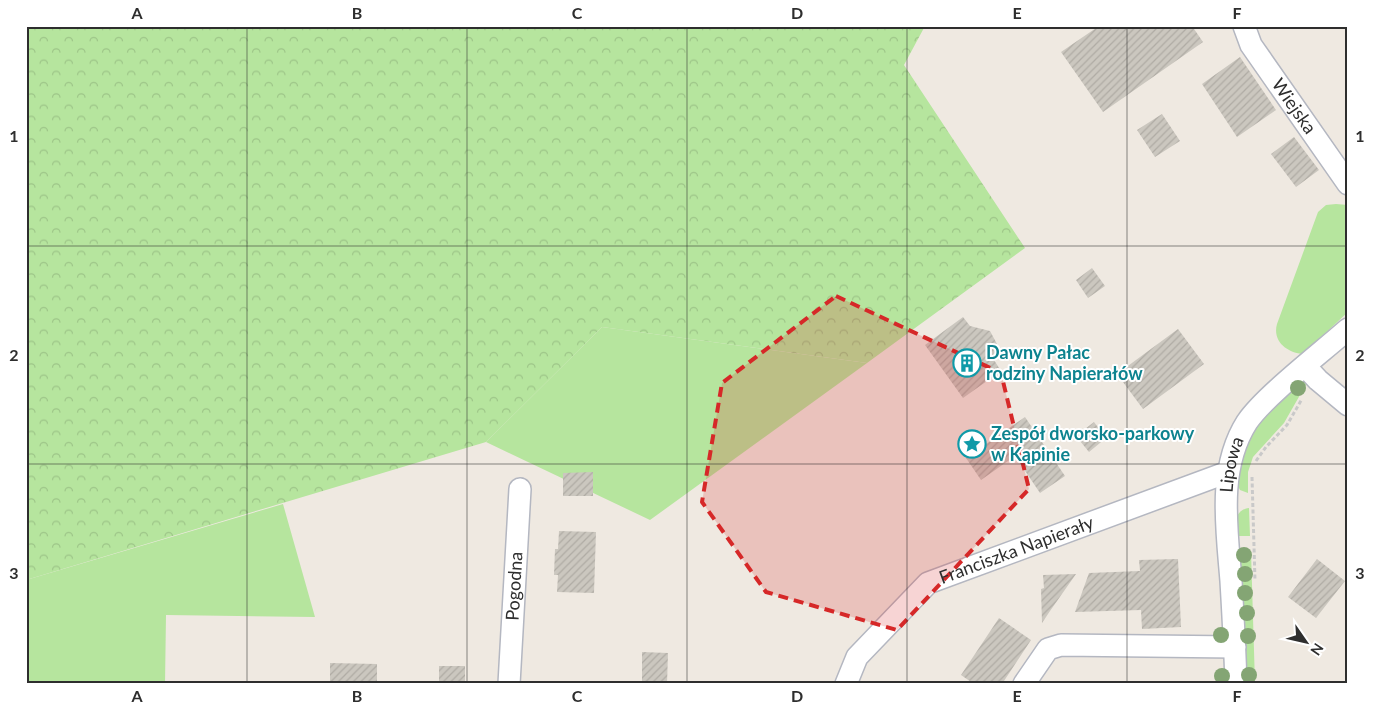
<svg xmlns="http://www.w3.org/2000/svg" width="1374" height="710" viewBox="0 0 1374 710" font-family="Lato,sans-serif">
<defs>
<pattern id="forest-crowns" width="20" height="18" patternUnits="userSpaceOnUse" patternTransform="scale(1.25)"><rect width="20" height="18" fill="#b6e59e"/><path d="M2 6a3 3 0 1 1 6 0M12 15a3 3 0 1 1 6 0" fill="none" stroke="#9dc588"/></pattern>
<pattern id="building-hatch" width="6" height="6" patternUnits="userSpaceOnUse" patternTransform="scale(1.25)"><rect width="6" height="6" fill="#cbc7bf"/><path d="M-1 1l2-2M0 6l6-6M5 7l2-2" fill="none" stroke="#afaba4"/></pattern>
</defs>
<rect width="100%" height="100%" fill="#efe9e1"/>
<path fill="#b6e59e" d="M1336,204L1348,205V312L1303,354C1288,353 1272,342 1277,324L1318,212L1326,205Z
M602,327L867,363L650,520L486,442Z
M1304,381H1308L1284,423L1253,457L1248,472V493L1240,490C1231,475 1255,426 1266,413C1274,403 1291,391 1301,382Z
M283,504L315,617L166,615L165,684H26V580Z
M1249,508L1250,536H1236C1236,523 1234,510 1249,508Z
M1251,551L1255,684H1244L1238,552Z"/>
<path fill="url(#forest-crowns)" d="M26,26H925L904,65L1025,248L867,363L602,327L486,442L26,580Z"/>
<path fill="url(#building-hatch)" d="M1099,26H1192L1203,42L1103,112L1061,52Z
M1240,57L1276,110L1237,137L1202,84Z
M1162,114L1180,141L1155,157L1137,130Z
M1294,137L1319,170L1296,187L1271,154Z
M1092,268L1105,286L1088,298L1076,280Z
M963,317L970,326L990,331L997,344L994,360L1001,371L963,398L925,345Z
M1178,329L1204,364L1143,409L1117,374Z
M1025,417L1065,476L1040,493L1015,456L981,480L966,458Z
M1094,422L1106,438L1089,452L1076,436Z
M593,472V496H563V473Z
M559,531L596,532L594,593L557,592L558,575H554L555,549H558Z
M1178,559L1181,627L1142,629L1141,610L1075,612L1089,573L1140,571L1139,560Z
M1317,559L1345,581L1316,618L1288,597Z
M1076,574L1050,611L1042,623L1041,589L1044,588L1043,575Z
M999,618L1031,640L1002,684H974L961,675Z
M642,652L668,653L667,684H642Z
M330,663L377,664V684H330Z
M439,666H465V684H439Z"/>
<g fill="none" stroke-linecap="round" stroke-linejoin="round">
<g stroke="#b4b7c1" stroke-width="24">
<g id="street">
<path id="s1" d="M1244,26L1251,45L1348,184"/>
<path d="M1305,366L1318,380L1348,405"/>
<path id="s2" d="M509,684L520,489"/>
<path id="s3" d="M846,684L857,657L928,583L1228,472"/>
<path d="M1024,684L1048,649L1061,645L1235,647"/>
<path id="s4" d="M1236,684C1235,650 1233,615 1231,581C1227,529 1217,469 1247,422C1256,409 1267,399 1278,389C1301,368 1325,349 1348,329"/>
</g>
</g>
<path stroke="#c9c9c9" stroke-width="3" stroke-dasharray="4 2.5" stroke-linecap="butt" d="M1256,461L1266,447L1287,425L1302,399
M1252,477L1255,581"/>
<use href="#street" stroke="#fff" stroke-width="21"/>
</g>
<g fill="#84a574">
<circle cx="1298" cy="388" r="8"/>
<circle cx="1244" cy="555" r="8"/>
<circle cx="1245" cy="574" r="8"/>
<circle cx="1245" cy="593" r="8"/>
<circle cx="1247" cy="613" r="8"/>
<circle cx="1221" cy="635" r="8"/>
<circle cx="1248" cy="636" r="8"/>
<circle cx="1249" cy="675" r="8"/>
<circle cx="1222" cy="676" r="8"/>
</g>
<path fill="#d62828" fill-opacity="0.2" stroke="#d62828" stroke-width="4" stroke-dasharray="10 6" stroke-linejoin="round" d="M836,296L1001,373L1029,489L897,630L766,592L702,502L722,383Z"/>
<path fill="none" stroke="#2e2e2e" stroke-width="1" stroke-opacity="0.55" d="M247,26V684M467,26V684M687,26V684M907,26V684M1127,26V684M26,246H1348M26,464H1348"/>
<defs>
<g id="building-ring" transform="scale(1.4375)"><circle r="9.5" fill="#fff" stroke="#0f9aa8" stroke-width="1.5"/><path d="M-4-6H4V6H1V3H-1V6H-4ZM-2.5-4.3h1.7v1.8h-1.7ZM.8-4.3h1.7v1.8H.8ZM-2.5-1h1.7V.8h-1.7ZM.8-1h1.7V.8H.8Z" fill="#0f9aa8"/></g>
<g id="sight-ring" transform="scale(1.4375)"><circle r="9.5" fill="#fff" stroke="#0f9aa8" stroke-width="1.5"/><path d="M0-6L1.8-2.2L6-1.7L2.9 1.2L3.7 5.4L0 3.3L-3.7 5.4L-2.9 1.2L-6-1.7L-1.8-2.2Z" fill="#0f9aa8"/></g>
</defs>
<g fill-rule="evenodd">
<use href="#building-ring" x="967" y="363"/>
<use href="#sight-ring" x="972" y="444"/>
</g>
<g text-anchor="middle" stroke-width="4" stroke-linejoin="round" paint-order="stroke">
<g font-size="18" fill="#2e2e2e" stroke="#fff">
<text dy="6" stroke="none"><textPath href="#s1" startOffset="95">Wiejska</textPath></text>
<text dy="6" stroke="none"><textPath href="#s4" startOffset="220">Lipowa</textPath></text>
<text dy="6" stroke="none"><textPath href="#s3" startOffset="226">Franciszka Napierały</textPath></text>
<text dy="6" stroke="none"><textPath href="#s2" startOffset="98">Pogodna</textPath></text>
</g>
<g font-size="18" font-weight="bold" fill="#0d838f" stroke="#fff" text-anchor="start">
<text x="986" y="359">Dawny Pałac<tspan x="986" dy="21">rodziny Napierałów</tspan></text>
<text x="991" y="440">Zespół dworsko-parkowy<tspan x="991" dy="21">w Kąpinie</tspan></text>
</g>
</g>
<rect width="1374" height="710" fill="none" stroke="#ffffff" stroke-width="55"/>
<g transform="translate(1306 642) rotate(124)" stroke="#ffffff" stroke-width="4" paint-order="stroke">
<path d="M0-4L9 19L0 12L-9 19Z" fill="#2e2e2e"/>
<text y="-8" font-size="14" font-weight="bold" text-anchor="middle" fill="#2e2e2e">N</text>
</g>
<rect x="28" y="28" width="1318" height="654" fill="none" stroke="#2e2e2e" stroke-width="2"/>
<g font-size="16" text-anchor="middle" font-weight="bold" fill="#2e2e2e">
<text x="137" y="19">A</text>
<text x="357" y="19">B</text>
<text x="577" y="19">C</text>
<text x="797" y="19">D</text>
<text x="1017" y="19">E</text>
<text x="1237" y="19">F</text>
<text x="14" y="142">1</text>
<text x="1360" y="142">1</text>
<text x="14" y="361">2</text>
<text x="1360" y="361">2</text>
<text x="14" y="579">3</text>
<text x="1360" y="579">3</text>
<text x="137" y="702">A</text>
<text x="357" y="702">B</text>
<text x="577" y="702">C</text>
<text x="797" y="702">D</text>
<text x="1017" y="702">E</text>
<text x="1237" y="702">F</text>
</g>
</svg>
